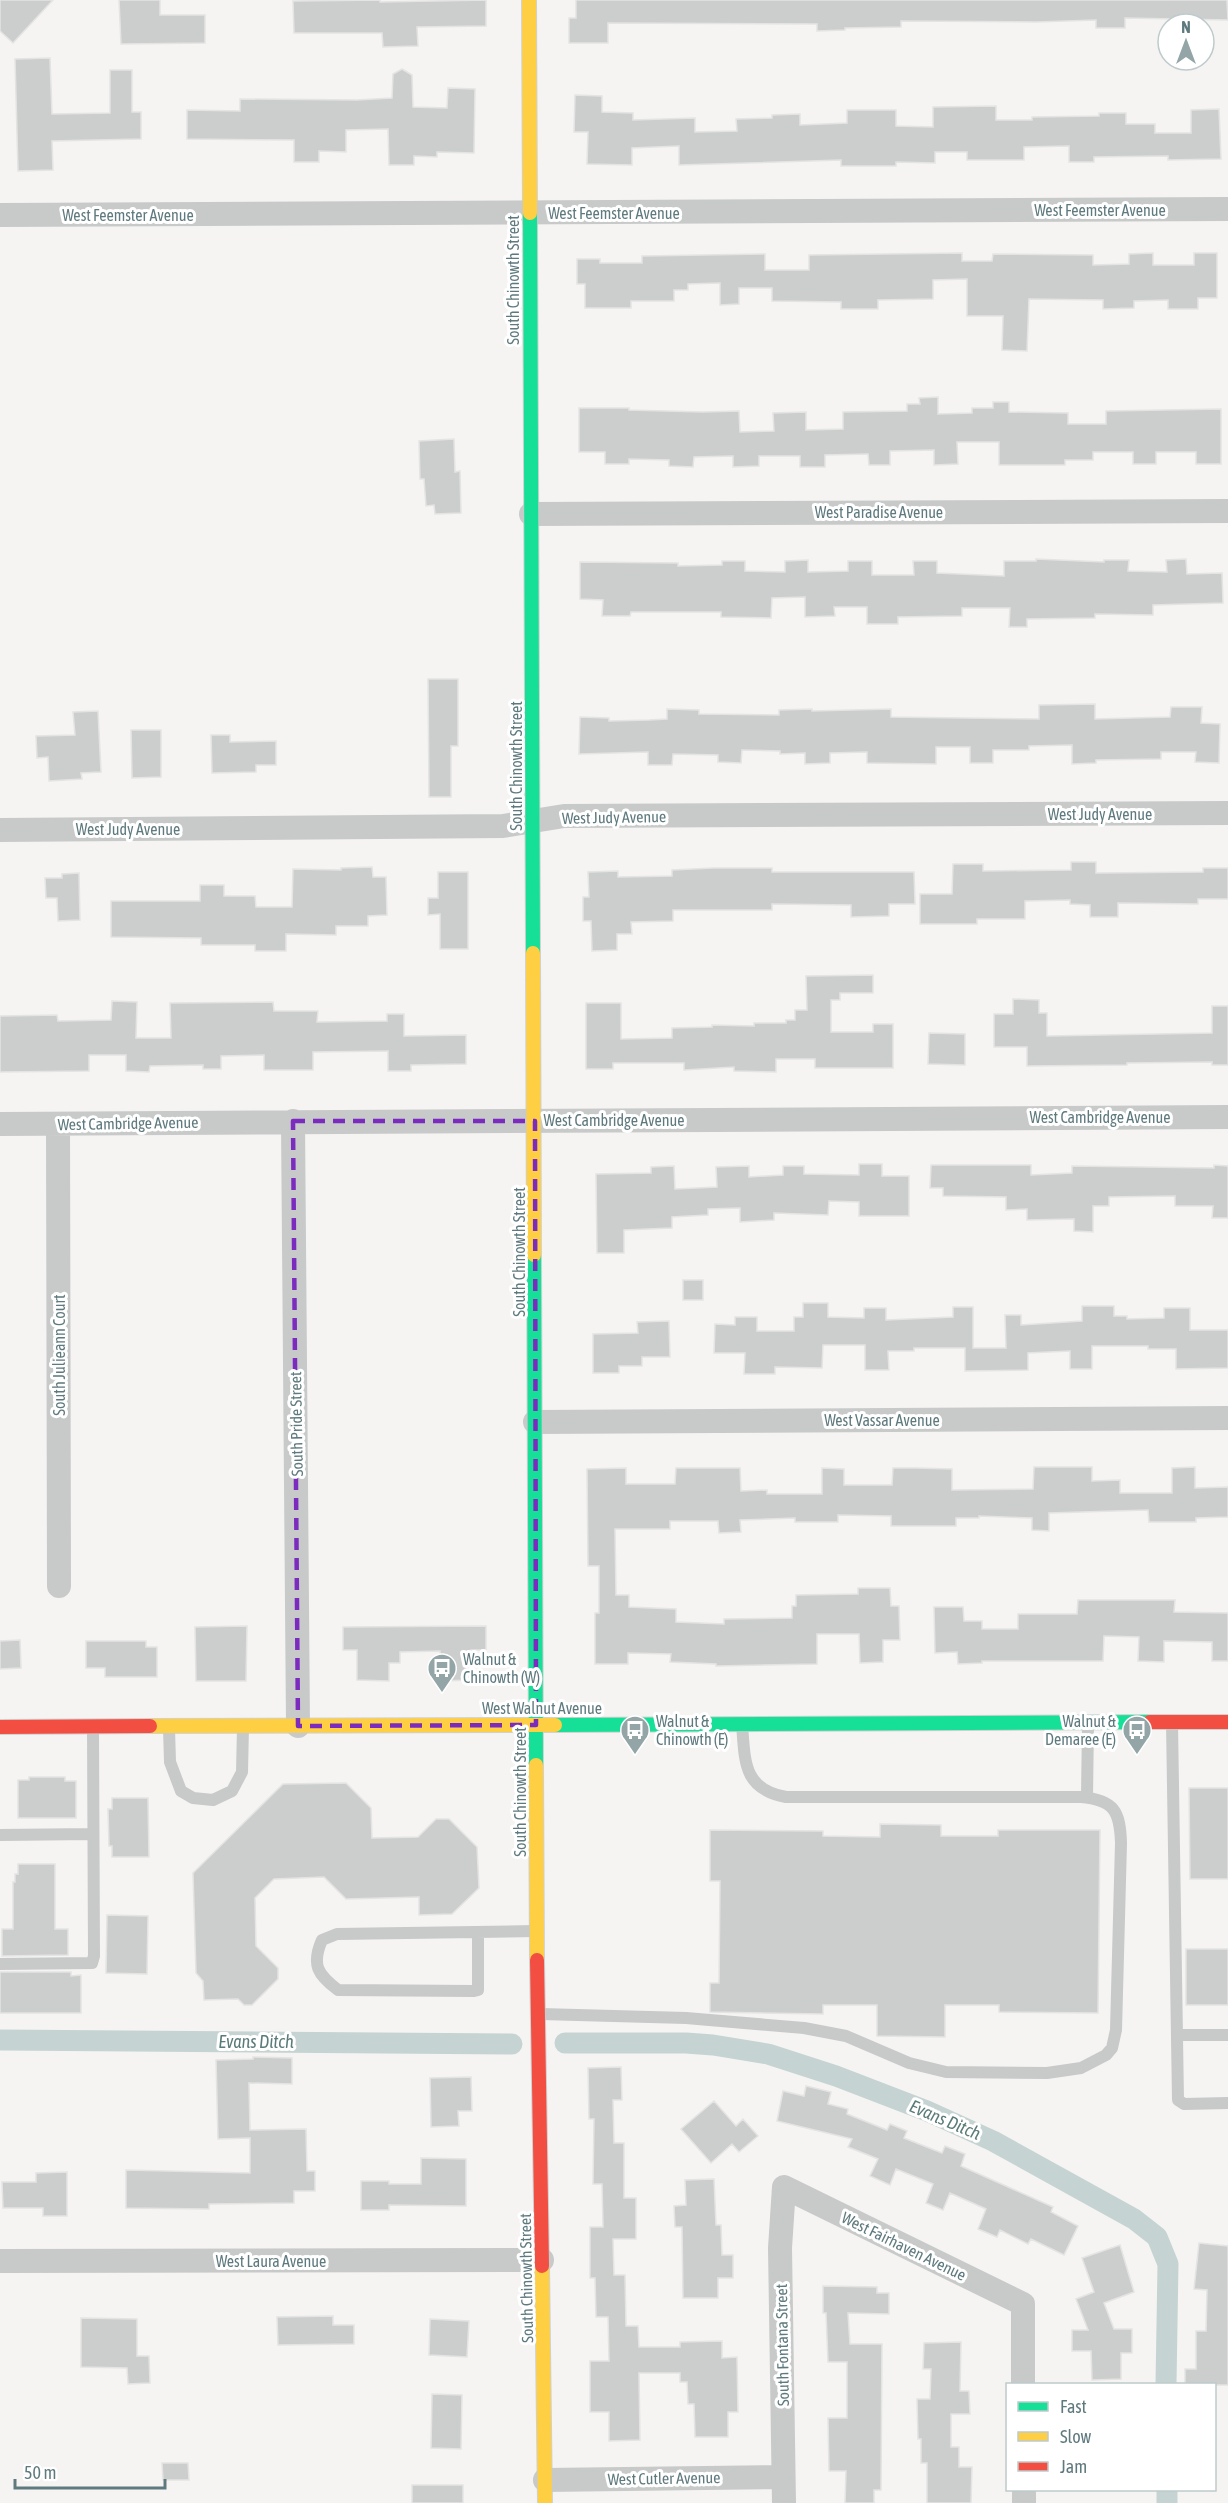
<svg xmlns="http://www.w3.org/2000/svg" width="1228" height="2503" viewBox="0 0 1228 2503" font-family="'Asap Condensed',sans-serif">
<rect width="100%" height="100%" fill="#f5f4f3"/>
<g fill="none" stroke-linecap="round" stroke-linejoin="round">
<path stroke="#c5d4d2" stroke-width="21" d="M0,2040L512,2044
M565,2043H686L713,2045L768,2054L836,2076L927,2111L993,2141L1134,2219L1157,2237L1168,2264L1166,2384
M1167,2490V2503"/>
</g>
<path fill="#cccece" stroke="#e4e4e3" stroke-width="1.5" d="M0,0H53L13,43L0,31Z
M119,0H160V15H205V43L121,44Z
M380,0V2L486,0V26L417,27L418,46L383,47L382,33H294L293,1Z
M576,0H1227L1228,20L1125,18V28H1096V20L1036,22L901,21V27L845,28V30L817,31V24L608,23V43H569V18H576Z
M50,58L52,114L110,113V70H132V112H141V139L52,141L53,170L18,171L15,59Z
M402,69L412,75L413,107L447,108L448,88L475,89L474,153L437,152V157L414,156V165H389L388,129L346,130V152L319,151V162H294V140L187,139V110L240,111V99L357,100L392,98L393,74Z
M575,95L602,96V112L633,113V120L695,118V132L737,131L736,119L772,118V115L800,114V125L847,123V110H896V126L933,127V107L996,106V120H1032V117L1099,116V113H1126V124H1155V133H1191V110L1219,109L1221,159L1168,160V156L1094,157V162H1069V146L1024,147V160H967V152H935V163L896,162V166H841V160L679,165V146L632,148V165L587,164L588,132H574Z
M962,253V261H992L993,254L1093,255V265L1129,264V254L1153,253V265H1194V253H1217V298H1198V309H1168V300L1134,301V308L1103,309V300L1029,299L1027,351L1002,350L1003,316H967V279L933,280V299L878,300V309H841V302L772,301V288H739V304L720,305V283L688,284V290H674V301H631V308H585V284H577V259H600V263H642V256L765,254V270H809V255Z
M938,397V414L972,413V408H993V402H1009V412L1068,413V424H1106V411L1221,409V464H1196V452H1156V464H1133V452H1093V460H1065V465H999V442H957L958,464L934,465V450L890,451V465H869L868,454L825,455V467H800V456H759V466L733,467V456L694,457L693,467L669,466V460L629,459V464H605V452H579V408H629V410L703,412L739,411L740,432L774,431L773,413L806,412V430L843,429V412L907,411V404H920L919,398Z
M454,439L455,472L460,471L461,513L435,514L434,505L426,506L424,479H420L419,441Z
M1036,559L1104,562V560H1129L1128,571L1167,572L1166,560L1186,559L1187,574L1222,573L1223,603L1153,605V615L1095,614V618L1027,619V627H1009L1010,608H962V616L898,617V624H867V607H834L835,616L805,617V597L772,598L771,618L721,617V612H631L630,616H602L603,600L580,599V562L678,563V566L722,565V561H745V571L785,572V561L808,560V572L848,571V561H872V575H914L913,561H937V573L1004,576V561H1036Z
M428,679H458V746H451V797H429Z
M1095,704V719L1170,717L1171,707H1202L1201,723L1220,724L1219,763L1195,762L1196,752H1161V759L1096,760V763L1072,764V745L1029,746V750H993V763H970V747H936V764L867,763V752L830,753V763L805,764V753L780,754V751L742,750L741,763L718,762V755L673,754L672,765H648V752L579,754L580,717L609,718V721L649,720L667,719V709L699,710V714L779,715V710L812,709V711L891,709V717L1039,719V705Z
M98,711L101,772L81,773L82,779L49,781L48,757L37,758L36,736L75,735L73,712Z
M131,730H161V777L132,778Z
M211,735H230V742L276,741V765H256V772L212,773Z
M1071,862H1096V873L1203,872V868H1228V899H1198V904L1118,903V917H1090V905L1070,904V900L1025,901V919H977V924H920V894H952L953,864H983V871L1071,870Z
M372,867L373,877H386L387,915L368,916V926H336V935L286,934V951H255V945H201V938L111,937V901H200V885H224V896H255L256,907H292L293,869L341,870V868Z
M713,868H772V872H914L915,904H889V916L851,917V905L772,904V910H673V921L631,922L632,934H617V950L592,951L591,921H583V897H589L588,872L618,871V877L672,876V870Z
M438,872H468V949H440V914L428,915V898H438Z
M79,873L80,920L58,921L57,898H46L45,878H62V874Z
M873,975V993H840V1000H831V1032H873V1024H893V1068H815V1059H776V1072L734,1071V1067L684,1070V1063H613V1069H586V1003H621V1039L672,1038V1028L712,1027V1025L754,1026V1023H786V1020H795V1010H807L806,976Z
M1013,999L1039,1000V1013H1047V1036L1212,1033V1006H1228V1065H1212V1062L1127,1063V1065L1027,1066V1047H994V1014H1013Z
M112,1001L137,1002L136,1038H171L170,1003L273,1002L274,1011H318L317,1022L387,1021V1014H404V1036L466,1035V1064L411,1065V1071H388V1051L313,1052V1070H264V1055L221,1056V1069H203V1065L150,1066L149,1072L126,1071V1055H89V1071L0,1072V1016L57,1015L58,1021L111,1020Z
M929,1033L965,1034V1065L928,1064Z
M859,1164H882V1176H909V1216H859V1202L829,1201L828,1215L774,1213V1220L740,1222V1208L708,1209V1215L672,1217V1228L624,1230V1253H597L596,1174L651,1173V1167L674,1166L675,1189L717,1187L716,1167L749,1166V1177L783,1175V1166H804V1174L859,1175Z
M931,1165H1031V1175L1072,1173V1166L1214,1168V1165L1228,1166V1218H1212L1213,1206H1175V1196L1109,1197V1206H1093V1232L1074,1231V1219L1027,1220V1209L1006,1210V1197L943,1196V1188H930Z
M683,1280H703V1300H683Z
M803,1303H828V1317L864,1318V1308H886V1320L953,1317V1307H973V1348H1006L1005,1315H1021V1325L1082,1321V1306H1114V1316H1127V1319L1164,1318V1308H1190V1330H1228V1368L1176,1369V1349H1148V1346H1092V1369H1070V1351L1028,1353V1370L965,1371V1348H914V1351H888L889,1370H865V1345H823L822,1368L775,1367V1374H744L745,1353H714L715,1324L735,1325V1317H757V1331H794V1317H803Z
M669,1321L670,1357H642V1366H619V1373H593V1334L638,1333L637,1322Z
M1034,1467H1092V1481L1120,1480V1493H1172V1468L1195,1467V1488L1228,1487V1517L1196,1518V1522H1149L1148,1510L1049,1513V1531L1032,1530V1518L979,1516V1518H956V1526H891V1516L838,1515V1522H795V1518L740,1520L741,1532L719,1533L718,1521H670V1529H615L616,1595H629V1607L676,1609V1622L724,1624V1619L792,1618V1606H796V1595L858,1594V1588H890L891,1606H899L900,1640H883V1662L860,1663L859,1634H817V1664L716,1666V1664L670,1662L671,1654L628,1653V1664H595V1613H599V1566H588L587,1469L626,1468V1484H675L676,1468H740L741,1491L767,1490V1494H822V1468L844,1469V1485H892L893,1468H916L952,1469V1490L1033,1489Z
M1078,1600H1175L1174,1612L1228,1613V1661H1212V1642L1164,1641V1662L1138,1661L1139,1637L1104,1636L1103,1661H982V1663L958,1664L957,1652L935,1653L934,1607H963L964,1621H982V1629H1018V1614H1077Z
M247,1626L246,1681H196L195,1627Z
M486,1626V1650H471L472,1680L440,1681V1651L400,1652V1663H389V1681L357,1680V1650H343V1627Z
M20,1640L21,1668L0,1669V1641Z
M86,1641H146V1647H157V1677H105V1668H86Z
M29,1777H65V1781H76V1818H18V1780H29Z
M346,1783L371,1808L372,1838L418,1837L436,1819H449L477,1847L479,1888L452,1914L419,1915V1897L346,1899L324,1877L274,1879L255,1898L256,1946L278,1968V1979L252,2005H244L238,1999L204,2000L203,1981L196,1973L193,1873L283,1784Z
M1189,1788H1228V1879H1190Z
M112,1798H148L149,1857H112V1846H109L108,1809H112Z
M880,1824L941,1825V1836H998V1830H1100L1098,2013L999,2012V2005H945V2037L877,2036V2005H823V2014L710,2012V1983H719L720,1881H710V1830L823,1831V1836L880,1837Z
M18,1864H55V1929H68V1955L2,1956V1929H13V1882H15V1874H18Z
M107,1915L148,1916L147,1974L106,1973Z
M1186,1949H1228V2005H1186Z
M0,1972H71V1976L81,1975V2013H0Z
M253,2057L292,2058V2084L249,2083L250,2130L306,2129L307,2171H315V2191H294V2203L209,2204V2209L126,2208V2170L250,2173V2138L218,2139L216,2060L253,2059Z
M621,2067L622,2100H613L614,2143H624V2198H636V2239H613L614,2275H625L626,2326H638L639,2347H680V2342L722,2341V2358L737,2357L738,2412H728V2437H695L694,2404H688L687,2382H680V2373H639L640,2440L609,2441V2412H590V2361H609L608,2317H596L595,2278H590V2227H603L602,2184H593L594,2119H589L588,2068Z
M471,2077L472,2111H458L459,2126L431,2127L430,2078Z
M806,2086L831,2092L828,2104L848,2109L847,2114L887,2130L890,2124L907,2131L904,2138L942,2153L945,2146L965,2154L961,2166L1053,2207L1051,2212L1078,2226L1064,2255L1031,2239L1028,2244L1000,2230L997,2237L978,2229L986,2209L950,2193L943,2210L926,2203L933,2184L896,2169L890,2185L870,2176L878,2159L848,2147L852,2139L777,2121L783,2091L804,2096Z
M714,2101L736,2126L743,2119L758,2136L739,2152L732,2144L711,2163L681,2129Z
M421,2158L466,2159V2206L389,2205V2210H361V2181H389V2184H421Z
M67,2172V2216H43V2208H3L2,2182H36V2173Z
M714,2179L716,2225H721L722,2255H733V2278H718V2298H683L682,2227H675L674,2206L686,2205L685,2180Z
M1199,2243L1228,2246V2385H1185V2369H1196V2331H1206L1207,2290L1194,2289Z
M1120,2245L1134,2292L1104,2303L1114,2329H1132V2353H1121V2379L1092,2380L1091,2351H1072V2330H1088L1076,2299L1094,2292L1082,2258Z
M823,2286L877,2287V2293H889V2314L848,2313L850,2344H882L881,2490H874V2503H845L846,2471H829L828,2418H847V2362H828L826,2313H823Z
M333,2316V2325H354V2344L278,2345L277,2317Z
M81,2318L137,2319V2356H149L150,2383L128,2384L127,2368L81,2367Z
M430,2319L469,2321L467,2357L429,2355Z
M961,2342L960,2391H969L970,2414H951V2447H959V2467H972L971,2503H927V2463H921V2439H918L917,2399H930L931,2369H923L924,2343Z
M432,2394L462,2395L461,2449L431,2448Z
M162,2463H188L189,2480H163Z
M412,2485H463V2503H412Z"/>
<g fill="none" stroke-linecap="round" stroke-linejoin="round">
<g stroke="#d0d1d1" stroke-width="16">
<path id="fast" d="M530,213L533,953
M534,1255L536,1765
M555,1725L1150,1722"/>
</g>
<g stroke="#d0d1d1" stroke-width="16">
<path id="slow" d="M529,0L530,213
M533,953L534,1255
M150,1726L555,1725
M536,1765L537,1960
M542,2266L545,2503"/>
</g>
<g stroke="#d0d1d1" stroke-width="16">
<path id="jam" d="M1150,1722H1228
M0,1727L150,1726
M537,1960L542,2266"/>
</g>
<path stroke="#c7cac9" stroke-width="12" d="M1172,1723L1178,2100L1184,2104L1228,2103
M169,1728L170,1762L181,1791L193,1798L213,1800L232,1791L242,1772L243,1727
M1087,1797L1088,1724
M0,1835L93,1834
M478,1932V1990L474,1991L338,1990C318,1975 311,1965 322,1940L337,1934L536,1931
M0,1964L92,1963L94,1956L93,1728
M541,2014L686,2018L804,2028L846,2036L909,2063L946,2072L1047,2073L1081,2068L1106,2055L1112,2048L1116,2030L1121,1843C1120,1811 1114,1800 1081,1797H786C743,1789 745,1762 742,1724
M1177,2035H1228"/>
<path stroke="#c7cac9" stroke-width="24" d="M0,215L1228,209
M531,514L1228,511
M0,830L503,826L564,816L1228,813
M293,1121L298,1726
M0,1124L1228,1117
M58,1124L59,1586
M535,1422L1228,1418
M0,2261L542,2260
M545,2480L783,2477
M1024,2490V2503
M784,2503L780,2248L784,2187L1023,2304V2384"/>
<use href="#fast" stroke="#16e098" stroke-width="14"/>
<use href="#slow" stroke="#ffcf43" stroke-width="14"/>
<use href="#jam" stroke="#f24e42" stroke-width="14"/>
</g>
<path fill="none" stroke="#7b2cbf" stroke-width="4.5" stroke-dasharray="12 8" stroke-linejoin="round" d="M293,1121H535L536,1725L298,1726Z"/>
<defs>
<g id="bus-pin" transform="scale(1.5)"><path d="M0 17L-7.5 6A9.5 9.5 0 1 1 7.5 6Z" fill="#94a5a8" stroke="#fff"/><path d="M-5-6H5V4H4V6H2V4H-2V6H-4V4H-5ZM-3.5-4V0h7V-4ZM-3.5 1.2v1.5H-2V1.2ZM2 1.2v1.5H3.5V1.2Z" fill="#fff"/></g>
</defs>
<g fill-rule="evenodd">
<use href="#bus-pin" x="442" y="1668"/>
<use href="#bus-pin" x="635" y="1730"/>
<use href="#bus-pin" x="1137" y="1730"/>
</g>
<g text-anchor="middle" stroke-width="6" stroke-linejoin="round" paint-order="stroke">
<g font-size="16" fill="#5f7a7f" stroke="#fff">
<text x="1100" y="216">West Feemster Avenue</text>
<text x="614" y="219">West Feemster Avenue</text>
<text x="128" y="221">West Feemster Avenue</text>
<text transform="translate(513 280) rotate(-90)" y="6">South Chinowth Street</text>
<text x="879" y="518">West Paradise Avenue</text>
<text transform="translate(516 766) rotate(-90)" y="6">South Chinowth Street</text>
<text x="1100" y="820">West Judy Avenue</text>
<text transform="translate(614 817) rotate(-1)" y="6">West Judy Avenue</text>
<text x="128" y="835">West Judy Avenue</text>
<text x="1100" y="1123">West Cambridge Avenue</text>
<text x="614" y="1126">West Cambridge Avenue</text>
<text transform="translate(128 1123) rotate(-1)" y="6">West Cambridge Avenue</text>
<text transform="translate(519 1252) rotate(-90)" y="6">South Chinowth Street</text>
<text transform="translate(59 1355) rotate(-90)" y="6">South Julieann Court</text>
<text x="882" y="1426">West Vassar Avenue</text>
<text transform="translate(296 1424) rotate(-91)" y="6">South Pride Street</text>
<text x="542" y="1714">West Walnut Avenue</text>
<text transform="translate(520 1792) rotate(-90)" y="6">South Chinowth Street</text>
<text transform="translate(904 2246) rotate(26)" y="6">West Fairhaven Avenue</text>
<text x="271" y="2267">West Laura Avenue</text>
<text transform="translate(526 2278) rotate(-91)" y="6">South Chinowth Street</text>
<text transform="translate(782 2345) rotate(-91)" y="6">South Fontana Street</text>
<text transform="translate(664 2478) rotate(-1)" y="6">West Cutler Avenue</text>
</g>
<g font-size="16" fill="#5f7a7f" stroke="#fff" text-anchor="start">
<text x="463" y="1665">Walnut &amp;<tspan x="463" dy="18">Chinowth (W)</tspan></text>
<text x="656" y="1727">Walnut &amp;<tspan x="656" dy="18">Chinowth (E)</tspan></text>
<text x="1116" y="1727" text-anchor="end">Walnut &amp;<tspan x="1116" dy="18">Demaree (E)</tspan></text>
</g>
<g font-size="18" font-style="italic" fill="#5a7b79" stroke="#fff">
<text x="256" y="2048">Evans Ditch</text>
<text transform="translate(945 2120) rotate(23)" y="6">Evans Ditch</text>
</g>
</g>
<rect x="1006" y="2383" width="210" height="108" fill="#ffffff" stroke="#bfcacc" stroke-width="1.5"/>
<rect x="1018" y="2402" width="30" height="9" fill="#16e098" stroke="#bfcacc" stroke-width="1.5"/>
<text x="1060" y="2413" font-size="18" fill="#5f7a7f">Fast</text>
<rect x="1018" y="2432" width="30" height="9" fill="#ffcf43" stroke="#bfcacc" stroke-width="1.5"/>
<text x="1060" y="2443" font-size="18" fill="#5f7a7f">Slow</text>
<rect x="1018" y="2462" width="30" height="9" fill="#f24e42" stroke="#bfcacc" stroke-width="1.5"/>
<text x="1060" y="2473" font-size="18" fill="#5f7a7f">Jam</text>
<g transform="translate(1186 42)"><circle r="28" fill="#ffffff" stroke="#bfcacc" stroke-width="1.5"/>
<path d="M0-4.5L10 22L0 15L-10 22Z" fill="#94a5a8"/>
<text y="-9" font-size="16" font-weight="bold" text-anchor="middle" fill="#5f7a7f">N</text>
</g>
<path d="M15 2479v9h150v-9" fill="none" stroke="#5f7a7f" stroke-width="3"/>
<text x="24" y="2479" font-size="18" fill="#5f7a7f" stroke="#ffffff" stroke-width="4.5" paint-order="stroke">50 m</text>
</svg>
